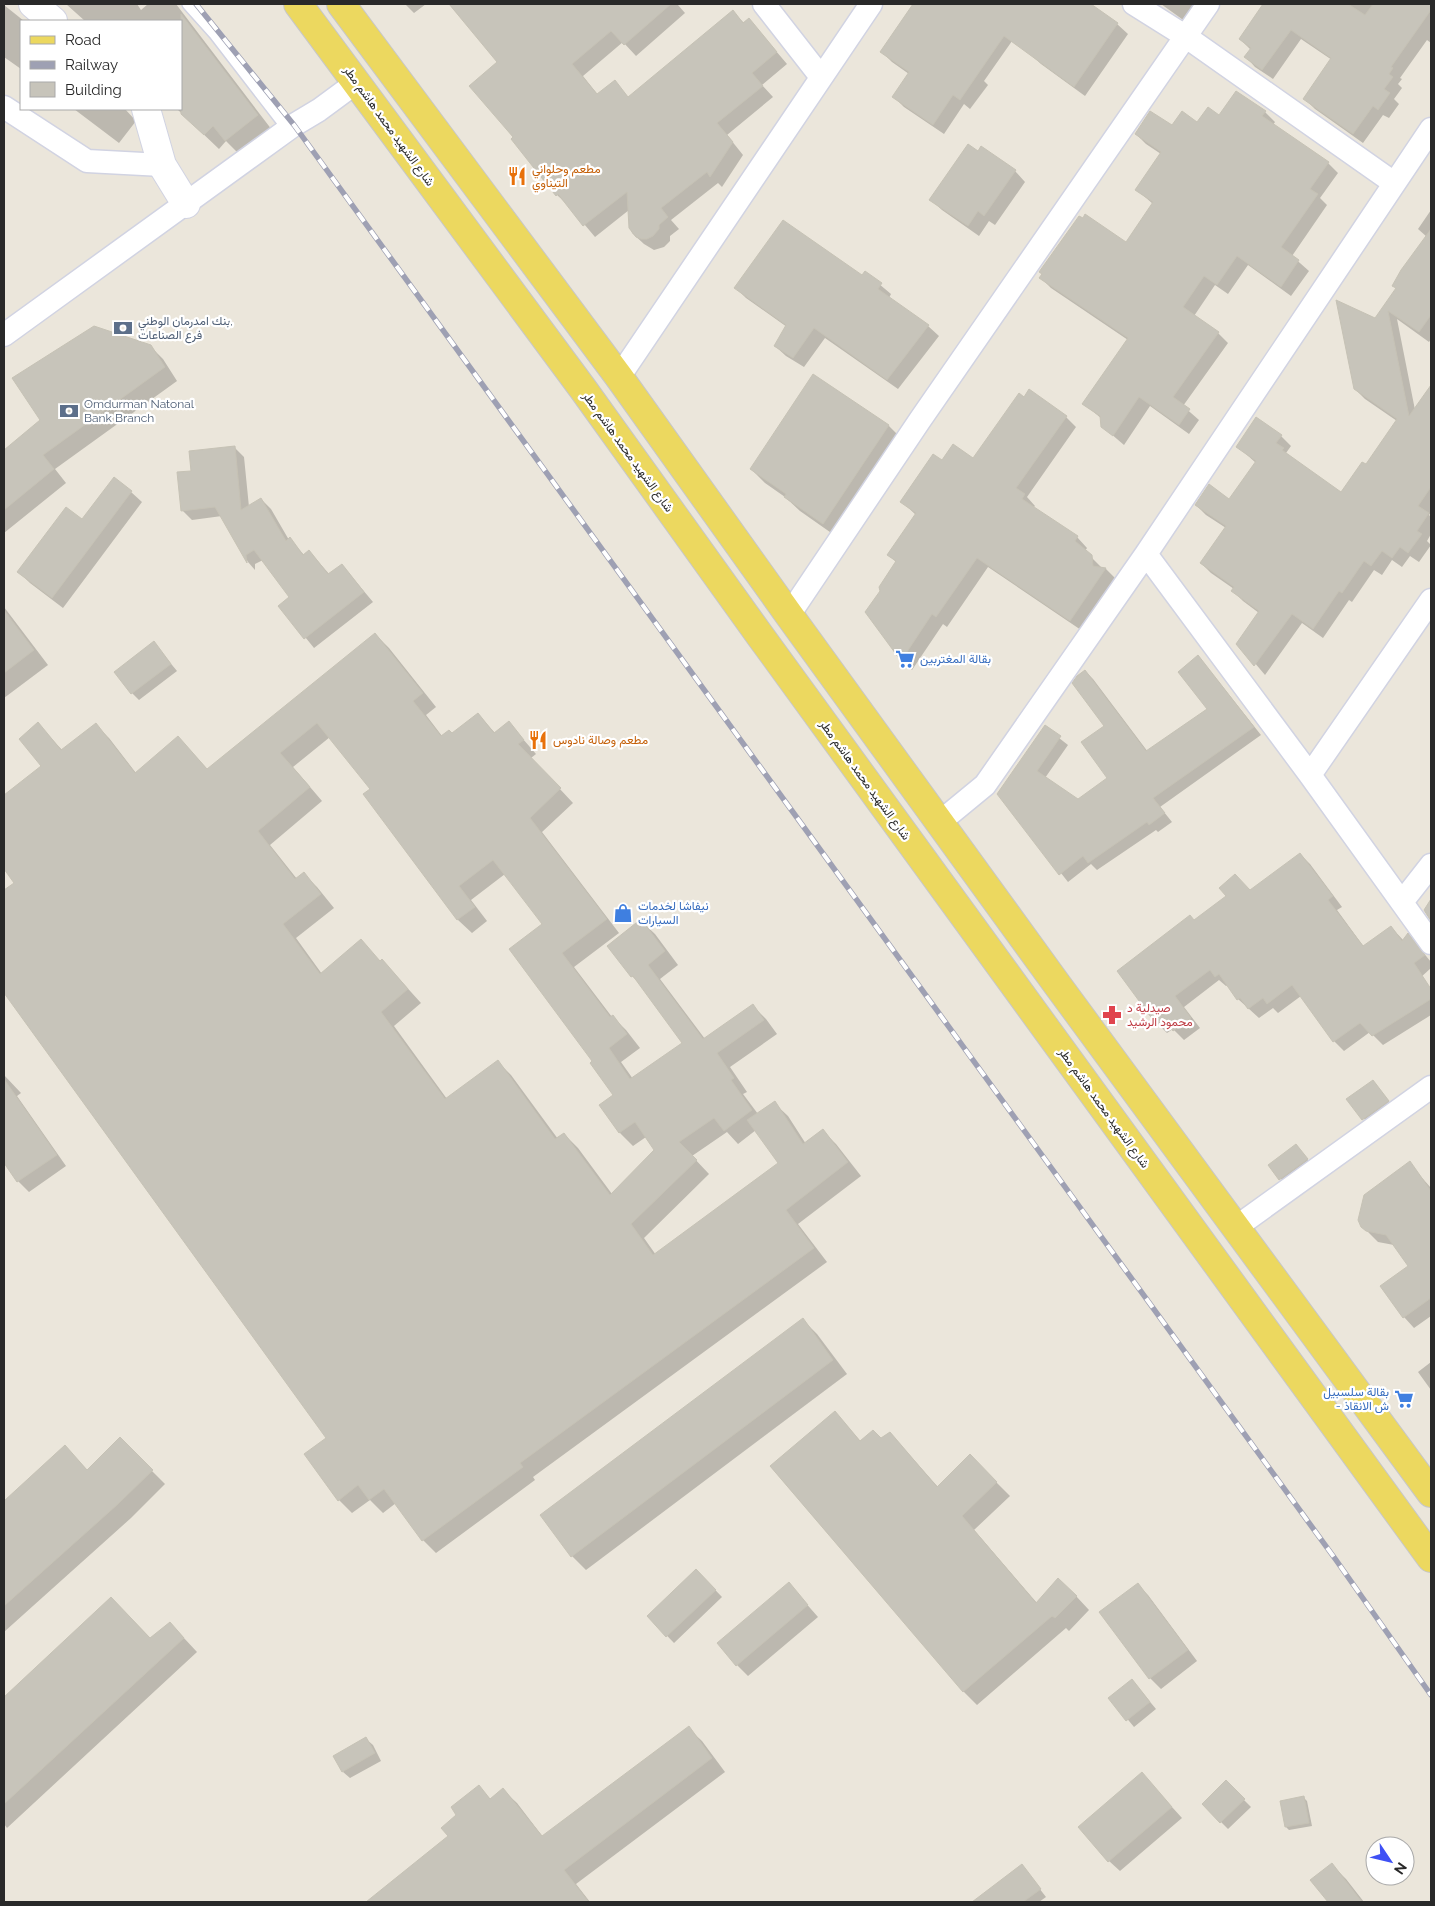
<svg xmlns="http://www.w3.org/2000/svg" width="1435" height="1906" viewBox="0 0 1435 1906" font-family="Raleway,Vazirmatn,sans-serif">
<rect width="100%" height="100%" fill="#ebe6db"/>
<path fill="#0003" fill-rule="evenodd" d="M66,4H137L141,10L148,4H176L272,130L240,155L226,141L219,149L177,109H181V21H85Z
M405,4H426L414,13Z
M449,4H679L678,5L685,13L636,56L623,42L583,76L598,95L614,82L629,98L733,12L744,23L749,19L787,64L762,85L773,97L727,135L743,155L722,187L718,183L671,220L679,229L670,236V241L664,247L654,250L644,244L632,233L630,228L629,210L595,237L569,206L557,195L515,137L499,62Z
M915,4H935L952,15L960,4H1038L984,81L988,85L970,109L964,104L944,134L904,107L894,97L909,74L892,62L882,52Z
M1067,4H1089L1117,24L1128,34L1085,96L1041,64L1030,54Z
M1161,4H1210L1193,27Z
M1265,4H1304L1311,9L1315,4H1431V43L1427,40L1400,78L1402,79L1398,84L1402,88L1394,99L1399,104L1389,118L1383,115L1363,143L1315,109L1305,99L1332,60L1301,39L1273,79L1255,67L1246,57L1251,50L1240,39Z
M4,5L24,21H21V69L4,57Z
M74,109H125L136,121L119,143Z
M1265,112L1275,122L1273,125L1328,163L1338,173L1320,198L1327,205L1292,256L1309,271L1291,296L1248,265L1228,294L1215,285L1194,316L1218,333L1228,343L1183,406L1199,420L1189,434L1150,406L1124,445L1103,427L1102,419L1084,404L1128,340L1051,288L1041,278L1126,244L1153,204L1137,190L1161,154L1146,144L1136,134L1198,124L1219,117Z
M1015,171L1025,182L995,225L989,221L979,236L942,210L931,200Z
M1431,210V339L1429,342L1397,319L1415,410L1431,387V512L1429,515L1431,517V534L1427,541L1431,545L1419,562L1410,556L1402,567L1392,560L1382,575L1374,570L1352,602L1349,600L1323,638L1302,623L1265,675L1238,643L1259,613L1243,601L1233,591L1234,589L1211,573L1201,563L1226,528L1206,515L1196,505L1230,500L1256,463L1237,446L1281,436L1291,446L1286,453L1294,460L1341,494L1366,466L1397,421L1365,399L1355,389L1375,320L1397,289L1427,237L1418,229Z
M866,273L891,294L889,298L928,326L939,336L898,389L825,338L804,367L786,356L775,346L787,327L746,298L736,288L862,277Z
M150,346L163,359L177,381L55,469L66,483L4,533V451L42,420Z
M814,376L889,426L903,440L837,537L800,511L785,497L765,483L751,469Z
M1066,417L1076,427L1027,497L1035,506L1033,508L1077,537L1087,548L1085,551L1102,568L1106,569L1116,579L1081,630L988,567L947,627L943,624L912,670L902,660L881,591L897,563L889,555L916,515L901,501L942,462L974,460Z
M234,447L244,457L249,507L261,499L271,509L289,540L290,539L304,555L309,551L330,575L342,565L373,602L314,648L280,606L291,597L263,560L255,564V570L248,562L222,516L192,520L182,510L192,472Z
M131,492L142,502L63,608L30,583L19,572L82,520Z
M4,607L48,665L4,698Z
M375,634L389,648L436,707L426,715L442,736L452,734L478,714L495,733L509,723L536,754L531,758L573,803L542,832L619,933L574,967L612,1017H613L626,1030L640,1048L621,1062L633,1079L684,1043L640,984L632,976L641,921L655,934L678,965L660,979L705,1039L753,1006L766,1019L777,1034L730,1067L747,1092L743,1094L758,1114L774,1103L788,1116L806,1144L823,1131L836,1144L861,1176L798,1224L827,1262L533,1477L535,1480L436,1553L423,1540L396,1503L383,1513L370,1500L352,1513L339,1500L328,1438L4,991V892L16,883L4,867V793L5,795L43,766L38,724L63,751L96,725L109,738L136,773L178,737L208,770ZM330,737L372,789L365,794L458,920L472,933L487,921L471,900L505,874L544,925L594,1061L614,1095L620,1133L633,1146L646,1137L656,1151L612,1194L578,1148L564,1134L558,1139L511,1075L498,1062L447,1099L394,1026L421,1003L382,960L322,974L296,938L334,908L317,887L304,874L297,879L270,845L322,801L293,767ZM756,1130L780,1164L656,1255L644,1238L709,1174L692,1156L727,1132L738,1144Z
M154,643L177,671L139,700L132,693Z
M1198,656L1261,735L1160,807L1172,822L1158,832L1156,830L1097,870L1091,864L1068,882L999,794L1045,727L1068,745L1045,778L1078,801L1109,778L1106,726L1085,671L1093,679L1148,752L1209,710Z
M1300,854L1310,864L1342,907L1337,910L1364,947L1391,927L1404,941L1408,935L1417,945L1431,962V968L1420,978L1431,993V1015L1383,1045L1370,1032L1344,1051L1334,1041L1301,996L1278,1013L1273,1008L1259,1018L1238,999L1228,985L1226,986L1219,980L1184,1007L1200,1028L1184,1040L1173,1029L1167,1033L1157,1023L1119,972L1194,921L1250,891Z
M4,1075L21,1093L17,1096L66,1166L29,1192L18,1181L4,1160Z
M1373,1081L1395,1109L1370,1126L1348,1099Z
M1296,1146L1314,1167L1287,1186L1270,1165Z
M1409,1163L1431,1188V1316L1414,1328L1404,1317L1410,1267L1394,1245L1378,1242L1362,1226Z
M803,1320L817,1334L847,1374L586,1570L572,1556Z
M1431,1362V1390L1418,1372Z
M835,1412L861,1442L881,1440L890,1433L938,1487L970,1456L1010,1496L974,1530L1037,1603L1076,1596L1089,1610L1069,1631L1066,1628L977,1705L964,1692L771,1467Z
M120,1439L165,1484L131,1518L4,1632V1502L65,1447L88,1471Z
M696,1570L722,1597L674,1643L648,1616Z
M789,1584L818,1617L748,1676L737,1665Z
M1138,1585L1148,1595L1197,1661L1161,1689L1150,1678Z
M111,1598L151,1639L170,1623L197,1652L7,1828L4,1824V1699Z
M1132,1680L1156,1709L1134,1727L1110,1698Z
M688,1728L702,1741L725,1772L576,1884L590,1902H368L450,1837L458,1816L479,1787L491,1800L503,1790L517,1803L543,1837Z
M366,1739L373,1745L381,1761L350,1778L343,1772Z
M1142,1774L1182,1818L1120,1871L1109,1861Z
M1226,1782L1251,1807L1228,1829L1203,1804Z
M1304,1798L1307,1801L1312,1826L1289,1830L1286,1827Z
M1332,1865L1346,1879L1364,1902H1329L1312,1880Z
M1022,1866L1046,1897L1039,1902H974Z"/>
<path fill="#c7c4ba" stroke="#c6c2b5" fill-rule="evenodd" d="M449,4H671L624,45L611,31L572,64L597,94L615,80L628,97L733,10L743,23L749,18L777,52L752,73L763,86L717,123L733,142L710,177L707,172L661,208L668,217L659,225V229L653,236L647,239H641L636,237L629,228L627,192L583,226L558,194L556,196L511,139L513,137L469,86L497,62Z
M913,4H1091L1118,23L1074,87L1004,36L960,100L953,95L933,125L892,97L909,72L880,52Z
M1263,4H1348L1365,15L1373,4H1431V10L1391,67L1393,68L1389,74L1393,77L1384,89L1390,93L1378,110L1373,106L1353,134L1303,99L1331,58L1291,30L1262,70L1244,57L1251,48L1239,39Z
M181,14L258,115L225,141L213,126L204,135L181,114Z
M1236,91L1266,111L1262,116L1329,162L1310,189L1318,194L1281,247L1299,260L1281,287L1237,256L1217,285L1204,276L1183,307L1219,332L1173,397L1190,409L1179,425L1139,397L1113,436L1101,427L1100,416L1082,404L1128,338L1039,278L1042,274L1039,272L1079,216L1083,218L1085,214L1126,242L1153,202L1135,190L1161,152L1135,134L1150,111L1172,125L1182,111L1197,122L1208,107L1219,115Z
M968,144L978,151L981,146L1016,170L984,216L978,211L968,226L929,200Z
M783,220L862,275L865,271L882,283L878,289L929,325L887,380L814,328L793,358L774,346L786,325L734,288Z
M1431,229V315L1419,332L1388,311L1409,416L1431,385V487L1418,506L1429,513L1417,531L1422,534L1408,553L1400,547L1392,558L1382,551L1371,566L1364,561L1342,593L1339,591L1313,629L1292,614L1254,666L1236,644L1259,611L1231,591L1234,587L1200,563L1226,526L1195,505L1209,484L1229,499L1256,461L1236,447L1256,417L1282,435L1276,443L1284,448L1282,450L1341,492L1362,462L1366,464L1397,419L1354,389L1336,300L1375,318L1396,288L1392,286L1401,270Z
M94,326L151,345L165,367L43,455L54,469L4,510V450L40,420L12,378Z
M813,374L889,425L823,524L784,497L786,494L750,469Z
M1029,389L1067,416L1016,488L1025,494L1022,499L1078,536L1075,541L1092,555L1093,566L1106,568L1070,621L977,558L936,617L932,614L901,661L865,612L880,591L879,587L896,561L887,555L916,513L900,502L933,454L942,460L953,444L973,458L1019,393L1024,397Z
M235,446L241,510L261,498L286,541L290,537L303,555L309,550L328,574L342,564L364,592L304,639L278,606L289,597L254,550L246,555L247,563L215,507L181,511L177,472L191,471L189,451Z
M114,477L132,491L52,598L17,572L66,507L82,519Z
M4,610L34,650L4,673Z
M375,633L423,693L413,701L441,736L449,730L452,733L478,713L494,733L509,721L524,740L518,744L561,788L530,818L607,919L562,953L610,1017L613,1015L627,1034L609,1048L630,1079L682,1043L633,976L631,977L607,946L641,919L665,951L648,965L703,1039L753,1004L764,1020L717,1053L734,1078L731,1080L752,1110L724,1131L714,1118L679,1142L697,1160L631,1224L653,1255L778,1163L747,1120L775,1101L803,1144L823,1129L848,1162L786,1210L814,1248L520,1463L523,1467L422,1541L384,1489L369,1500L358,1485L338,1501L304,1454L326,1438L4,993V890L14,883L4,869V795L41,766L19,739L38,722L61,750L96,723L135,773L178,736L207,769ZM317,723L370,789L363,794L457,920L475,907L459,886L493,860L542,924L509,949L592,1061L590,1063L613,1095L599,1105L619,1133L635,1122L654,1150L610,1195L564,1133L555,1139L498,1060L445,1099L381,1012L408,989L382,959L380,961L361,939L320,974L283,924L321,894L304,872L295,879L258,831L310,787L280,753Z
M154,641L171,664L131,694L114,672Z
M1198,655L1254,727L1153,798L1165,813L1149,825L1147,822L1088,863L1083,856L1059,875L997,794L1045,725L1061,736L1037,771L1078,799L1107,778L1081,742L1104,726L1072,683L1077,676L1085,670L1146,751L1207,709L1178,672Z
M1300,853L1333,896L1328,900L1363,946L1391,926L1402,941L1408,933L1425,955L1414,963L1431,989V999L1372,1036L1360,1023L1333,1042L1292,985L1267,1004L1263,998L1248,1009L1240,998L1237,1000L1219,974L1215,977L1210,970L1175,996L1191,1018L1173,1031L1164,1018L1156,1024L1117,971L1190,915L1194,920L1226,896L1219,888L1235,874L1250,890Z
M1431,899V921L1424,910Z
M4,1079L57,1155L17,1182L4,1163Z
M1373,1080L1389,1101L1362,1120L1346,1099Z
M1296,1144L1308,1159L1279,1180L1268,1165Z
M1410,1161L1431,1191V1298L1403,1318L1380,1286L1408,1266L1386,1235L1366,1231L1361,1227L1358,1220L1364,1195Z
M803,1318L833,1360L571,1557L540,1515Z
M835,1411L860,1441L873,1430L881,1438L890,1432L937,1487L970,1454L997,1482L962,1516L1036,1603L1058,1578L1077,1596L1055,1618L1052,1616L963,1692L770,1466Z
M120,1437L153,1470L118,1504L4,1606V1501L65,1445L87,1470Z
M696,1569L716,1590L666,1637L647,1616Z
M789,1582L808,1605L736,1666L717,1643Z
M1138,1583L1188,1650L1149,1679L1099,1612Z
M111,1597L150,1638L170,1622L184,1638L4,1804V1697Z
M1132,1679L1150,1702L1126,1721L1108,1698Z
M689,1726L712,1758L564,1870L589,1902H366L448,1836L441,1828L456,1815L451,1807L479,1785L490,1799L503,1788L542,1836Z
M366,1737L375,1753L342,1772L333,1756Z
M1142,1772L1172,1807L1108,1862L1078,1827Z
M1226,1780L1245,1799L1220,1823L1202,1804Z
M1304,1796L1309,1823L1285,1827L1280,1801Z
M1332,1863L1362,1902H1328L1310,1880Z
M1022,1864L1041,1889L1023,1902H972Z"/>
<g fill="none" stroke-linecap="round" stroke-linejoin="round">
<g stroke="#d1d3e2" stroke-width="14">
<path id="lane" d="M188,4L214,33L288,129"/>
</g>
<g stroke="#d1d3e2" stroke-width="25">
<path id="street" d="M764,4L821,77
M1134,4L1185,36L1394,183
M4,107L87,161L162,165
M4,335L294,125L319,110L357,82
M619,377L871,4
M1146,554L1310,775L1431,943
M789,615L920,420L1208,4
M1310,775L1431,600
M940,822L985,785L1146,554L1431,129
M1402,902L1431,865
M1235,1228L1431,1087"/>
</g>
<g stroke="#d1d3e2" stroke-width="30">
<path id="secondary" d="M33,4L53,21
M146,109L162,165L186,204"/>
</g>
<g stroke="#c7c7c7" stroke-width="30">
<path id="primary" d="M298,4L583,389L761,637L1431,1558
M341,4L619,377L789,615L1056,983L1431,1493"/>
</g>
<use href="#lane" stroke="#fff" stroke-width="11"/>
<use href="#street" stroke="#fff" stroke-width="22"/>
<use href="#secondary" stroke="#fff" stroke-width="28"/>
<use href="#primary" stroke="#ecd85f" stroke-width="28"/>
<g stroke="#9ea0b3" stroke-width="5.5">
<path id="rail" d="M196,4L294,125L1336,1560L1431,1695"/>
</g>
<use href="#rail" stroke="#fff" stroke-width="4" stroke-dasharray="11" stroke-linecap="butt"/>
</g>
<defs>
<g id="restaurant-bare" transform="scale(1.5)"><path d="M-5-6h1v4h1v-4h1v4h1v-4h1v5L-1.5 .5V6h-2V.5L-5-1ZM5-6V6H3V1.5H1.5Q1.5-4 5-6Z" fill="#e8710a" stroke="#fff" stroke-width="2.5" paint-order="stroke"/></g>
<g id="bank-bare" transform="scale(1.5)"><path d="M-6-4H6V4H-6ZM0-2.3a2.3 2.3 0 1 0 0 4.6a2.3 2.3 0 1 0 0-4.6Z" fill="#5c6f8a" stroke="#fff" stroke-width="2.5" paint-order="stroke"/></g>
<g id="supermarket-bare" transform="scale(1.5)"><path d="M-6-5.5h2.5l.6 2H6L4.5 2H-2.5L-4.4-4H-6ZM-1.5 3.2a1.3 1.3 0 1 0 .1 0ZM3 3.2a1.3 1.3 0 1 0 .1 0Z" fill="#3f7fe0" stroke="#fff" stroke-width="2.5" paint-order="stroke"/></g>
<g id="shop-bare" transform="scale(1.5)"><path d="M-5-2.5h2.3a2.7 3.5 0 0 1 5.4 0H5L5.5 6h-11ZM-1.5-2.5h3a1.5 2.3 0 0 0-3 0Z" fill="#3f7fe0" stroke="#fff" stroke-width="2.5" paint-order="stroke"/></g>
<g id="pharmacy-bare" transform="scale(1.5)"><path d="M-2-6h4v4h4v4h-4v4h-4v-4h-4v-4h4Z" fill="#e0444e" stroke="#fff" stroke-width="2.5" paint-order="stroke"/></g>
</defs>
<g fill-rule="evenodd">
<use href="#restaurant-bare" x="517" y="176"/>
<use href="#bank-bare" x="123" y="328"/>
<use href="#bank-bare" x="69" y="411"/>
<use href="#supermarket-bare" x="905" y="659"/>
<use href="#restaurant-bare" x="538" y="740"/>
<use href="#shop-bare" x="623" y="913"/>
<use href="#pharmacy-bare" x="1112" y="1015"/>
<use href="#supermarket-bare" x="1404" y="1399"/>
</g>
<g text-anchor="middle" stroke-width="4.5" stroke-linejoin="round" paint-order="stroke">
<g font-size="12" fill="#292929" stroke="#fff">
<text transform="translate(389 126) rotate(54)" y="4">شارع الشهيد محمد هاشم مطر</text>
<text transform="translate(628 452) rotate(54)" y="4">شارع الشهيد محمد هاشم مطر</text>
<text transform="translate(865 780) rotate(54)" y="4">شارع الشهيد محمد هاشم مطر</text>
<text transform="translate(1104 1108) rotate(54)" y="4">شارع الشهيد محمد هاشم مطر</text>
</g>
<g font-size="12" fill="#c56008" stroke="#fff" text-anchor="start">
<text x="532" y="173">مطعم وحلواني<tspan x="532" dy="14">التيناوي</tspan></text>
<text x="553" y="744">مطعم وصالة نادوس</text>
</g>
<g font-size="12" fill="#4e5e75" stroke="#fff" text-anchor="start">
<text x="138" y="325">بنك امدرمان الوطني,<tspan x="138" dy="14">فرع الصناعات</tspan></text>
<text x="84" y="408">Omdurman Natonal<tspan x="84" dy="14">Bank Branch</tspan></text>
</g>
<g font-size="12" fill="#366cbe" stroke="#fff" text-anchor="start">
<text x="920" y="663">بقالة المغتربين</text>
<text x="638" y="910">نيفاشا لخدمات<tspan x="638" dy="14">السيارات</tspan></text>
<text x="1389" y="1396" text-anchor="end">بقالة سلسبيل<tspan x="1389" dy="14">- ش الانقاذ</tspan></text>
</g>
<g font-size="12" fill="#be3a42" stroke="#fff" text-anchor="start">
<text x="1127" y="1012">صيدلية د<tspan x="1127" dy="14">محمود الرشيد</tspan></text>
</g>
</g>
<rect width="1435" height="1906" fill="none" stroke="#292929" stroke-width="10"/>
<rect x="20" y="20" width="162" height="90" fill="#ffffff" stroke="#a9a9a9"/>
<rect x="30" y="36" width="25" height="8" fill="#ecd85f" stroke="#a9a9a9"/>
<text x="65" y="45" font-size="15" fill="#292929">Road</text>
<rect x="30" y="61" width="25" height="8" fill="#9ea0b3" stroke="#a9a9a9"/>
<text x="65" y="70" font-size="15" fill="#292929">Railway</text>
<rect x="30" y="82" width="25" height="15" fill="#c7c4ba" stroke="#a9a9a9"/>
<text x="65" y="95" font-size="15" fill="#292929">Building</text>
<g transform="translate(1390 1861) rotate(125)"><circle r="24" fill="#ffffff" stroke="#a9a9a9"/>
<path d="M0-4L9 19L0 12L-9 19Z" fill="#3f51f5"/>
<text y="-8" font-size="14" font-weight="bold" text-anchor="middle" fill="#292929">N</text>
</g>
</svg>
